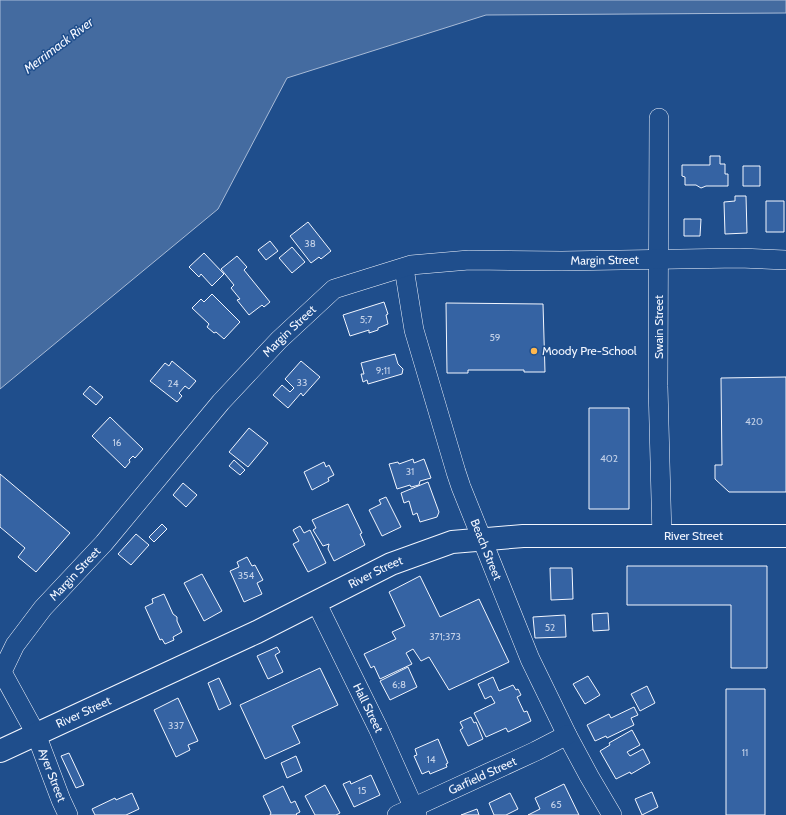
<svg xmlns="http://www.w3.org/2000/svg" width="786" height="815" viewBox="0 0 786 815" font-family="Cabin,sans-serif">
<rect width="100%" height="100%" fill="#1f4e8c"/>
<path fill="#446ba0" stroke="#a8bbd7" d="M0,0H786V13L486,15L287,78L218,209L0,389Z"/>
<path fill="#3563a3" stroke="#f2f6ff" d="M710,156H720V164H725V174H728V186H706L701,188L696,185H685V177L682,176V165H710Z
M743,166H760V186H743Z
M735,196H746L747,233L725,234L724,202L735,201Z
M766,201H784V232H766Z
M684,219H701L700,236H684Z
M308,222L331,251L321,259L319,257L311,263L290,236Z
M270,241L278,251L266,260L258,250Z
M292,247L305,262L292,273L279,258Z
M204,253L224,274L212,286L201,274L199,277L189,267Z
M237,256L247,267L244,270L270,302L264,307L262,305L249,315L237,300L240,299L231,288L234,285L221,269Z
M212,294L240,322L224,339L216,332L214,333L207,327L209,324L192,308L201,299L204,302Z
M384,302L388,314L386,315L388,324L378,328V330L369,333V330L350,336L343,315Z
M446,303L543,304L545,372H524V370H468V373H447Z
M395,354L398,364L403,369L402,374L368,384L367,380L363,382L361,374H364L361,363Z
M172,361L196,381L189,389L185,386L179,393L182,396L177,402L150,381L165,363L169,366Z
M301,361L320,377L303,396L301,393L288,408L273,395L282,385L290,392L294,388L285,379Z
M786,377V492H729L715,479V465H722L721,378Z
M90,386L103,397L96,405L83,394Z
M589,408H629V509H589Z
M110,417L143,449L135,458L133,456L129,460L130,462L125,468L92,436Z
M249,428L268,443L248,467L229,452Z
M413,459L414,463L424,459L431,478L420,481L419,485L411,487L410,485L397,489L389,464L398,462L399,464Z
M234,460L245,470L240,475L229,466Z
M324,462L326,467L329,465L334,475L328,478L329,481L312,490L304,472Z
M0,474L70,533L36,572L18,557L25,548L0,527Z
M428,482L439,512L437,517L420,522L417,513L413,515L409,501L404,503L401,493Z
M183,483L197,495L186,507L173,495Z
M386,497L401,527L382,536L369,510L381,504L379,500Z
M348,504L362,533L360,534L365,545L334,561L328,549L329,544L323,546L313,530L316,528L312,520Z
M162,524L167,529L154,542L149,537Z
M300,526L304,533L310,530L326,563L308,572L293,544L299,541L293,530Z
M136,534L149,545L131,565L118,554Z
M247,557L252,566L255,565L263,580L257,583L262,594L244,602L230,571L239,567L237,562Z
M627,566H767V668H731V605H627Z
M550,568H572L573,599L551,600Z
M202,574L222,611L204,621L184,583Z
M420,576L440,617L479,599L509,662L449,690L429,657L421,661L413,649L406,653L412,664L380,679L374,666L371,668L364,654L396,639L392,632L405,626L389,592Z
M164,594L173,614L177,617V621L182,632L173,637L174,640L165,644L162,639L160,640L145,607L153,603L152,599Z
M608,613L609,630L593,631L592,614Z
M565,615L566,637L535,638L533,617Z
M277,647L280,652L275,655L283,672L268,679L257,656Z
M408,667L417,687L390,700L380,681Z
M320,668L338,705L292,726L300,743L265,759L240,705Z
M588,676L600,695L585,704L573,684Z
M493,677L499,691L513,685L516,690L518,689L521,695L517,697L524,712L527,711L531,721L508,732L506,728L486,737L474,713L495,703L491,696L485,699L478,684Z
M219,678L231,704L219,710L208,683Z
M647,686L655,703L640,711L631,694Z
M726,689H765V815H726Z
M178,698L198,741L188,745L190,750L176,757L154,710Z
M634,707L638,715L631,718L634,725L607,738L606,736L595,741L587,725L609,714L611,718Z
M471,717L474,723L476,722L483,739L468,746L460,730L463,728L460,722Z
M632,730L640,745L627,752L630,756L643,749L650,763L631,774L630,772L616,779L600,751L610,745L609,743Z
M438,739L448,763L446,764L447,767L430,774L429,771L422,774L414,756L417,755L415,749Z
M69,753L84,785L76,788L61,756Z
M296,756L302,771L287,778L281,763Z
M371,775L380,795L354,807L343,784L350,781L351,784Z
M564,784L579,815H528L540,809L535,798Z
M325,785L340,813L336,815H315L305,796Z
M283,786L291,803L295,801L300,812L296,814L297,815H270L271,813L263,796Z
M652,792L658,807L642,815L635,799Z
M132,793L139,809L126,815H95L92,809L115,798L116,800Z
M510,793L518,809L506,815H494L489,803Z
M477,809L479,815H461Z"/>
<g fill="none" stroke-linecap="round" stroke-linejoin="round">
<g stroke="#f2f6ff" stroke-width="20">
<g id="minor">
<path d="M659,118L658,386L662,537"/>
<path id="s1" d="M404,268L414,330L456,472L461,487L530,659L567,735L589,776L612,815"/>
<path id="s2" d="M316,602L378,728L417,815"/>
<path id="s3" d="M68,815L61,800L36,734L2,672L15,645L43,608L104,543L221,402L279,340L334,289L411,265L469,260L562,261L739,258L786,260"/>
<path id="s4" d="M397,815L536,751L567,735"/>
</g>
</g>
<g stroke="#f2f6ff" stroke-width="24">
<g id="major">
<path id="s5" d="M0,751L257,632L391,564L452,542L523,536H786"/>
</g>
</g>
<use href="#minor" stroke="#1f4e8c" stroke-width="19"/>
<use href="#major" stroke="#1f4e8c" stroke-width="22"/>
</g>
<circle fill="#ffb74d" stroke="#1f4e8c" stroke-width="1.5" cx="534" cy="351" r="4"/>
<g text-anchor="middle" stroke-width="3" stroke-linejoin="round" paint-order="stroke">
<g font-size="10" fill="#c3d1e8">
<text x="310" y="247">38</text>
<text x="366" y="323">5;7</text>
<text x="495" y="341">59</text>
<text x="383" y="374">9;11</text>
<text x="302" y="386">33</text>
<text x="173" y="387">24</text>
<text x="754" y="425">420</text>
<text x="117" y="446">16</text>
<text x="609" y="462">402</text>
<text x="410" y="475">31</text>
<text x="246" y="579">354</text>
<text x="550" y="631">52</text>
<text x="445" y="640">371;373</text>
<text x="399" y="688">6;8</text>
<text x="176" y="729">337</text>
<text x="745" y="756">11</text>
<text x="431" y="763">14</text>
<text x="362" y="794">15</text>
<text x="556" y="808">65</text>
</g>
<g font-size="12" fill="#f2f6ff" stroke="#1f4e8c">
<text dy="4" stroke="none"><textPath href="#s3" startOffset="941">Margin Street</textPath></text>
<text transform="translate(659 327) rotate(-90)" y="4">Swain Street</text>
<text dy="4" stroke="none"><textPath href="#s3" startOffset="605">Margin Street</textPath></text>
<text dy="4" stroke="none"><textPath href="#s5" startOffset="740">River Street</textPath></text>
<text dy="4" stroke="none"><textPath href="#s1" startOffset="294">Beach Street</textPath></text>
<text dy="4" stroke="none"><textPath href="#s5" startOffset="416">River Street</textPath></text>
<text dy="4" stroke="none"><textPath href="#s3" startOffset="281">Margin Street</textPath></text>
<text dy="4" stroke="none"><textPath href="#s2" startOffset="118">Hall Street</textPath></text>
<text dy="4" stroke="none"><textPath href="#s5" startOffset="92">River Street</textPath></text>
<text transform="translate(52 775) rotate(69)" y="4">Ayer Street</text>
<text dy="4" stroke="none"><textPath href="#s4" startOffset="94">Garfield Street</textPath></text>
</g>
<g font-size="12" fill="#f2f6ff" stroke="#1f4e8c" text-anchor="start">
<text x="542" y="355">Moody Pre-School</text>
</g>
<g font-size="13" font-style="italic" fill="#f2f6ff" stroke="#1f4e8c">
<text transform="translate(58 45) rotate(-37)" y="5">Merrimack River</text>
</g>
</g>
</svg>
